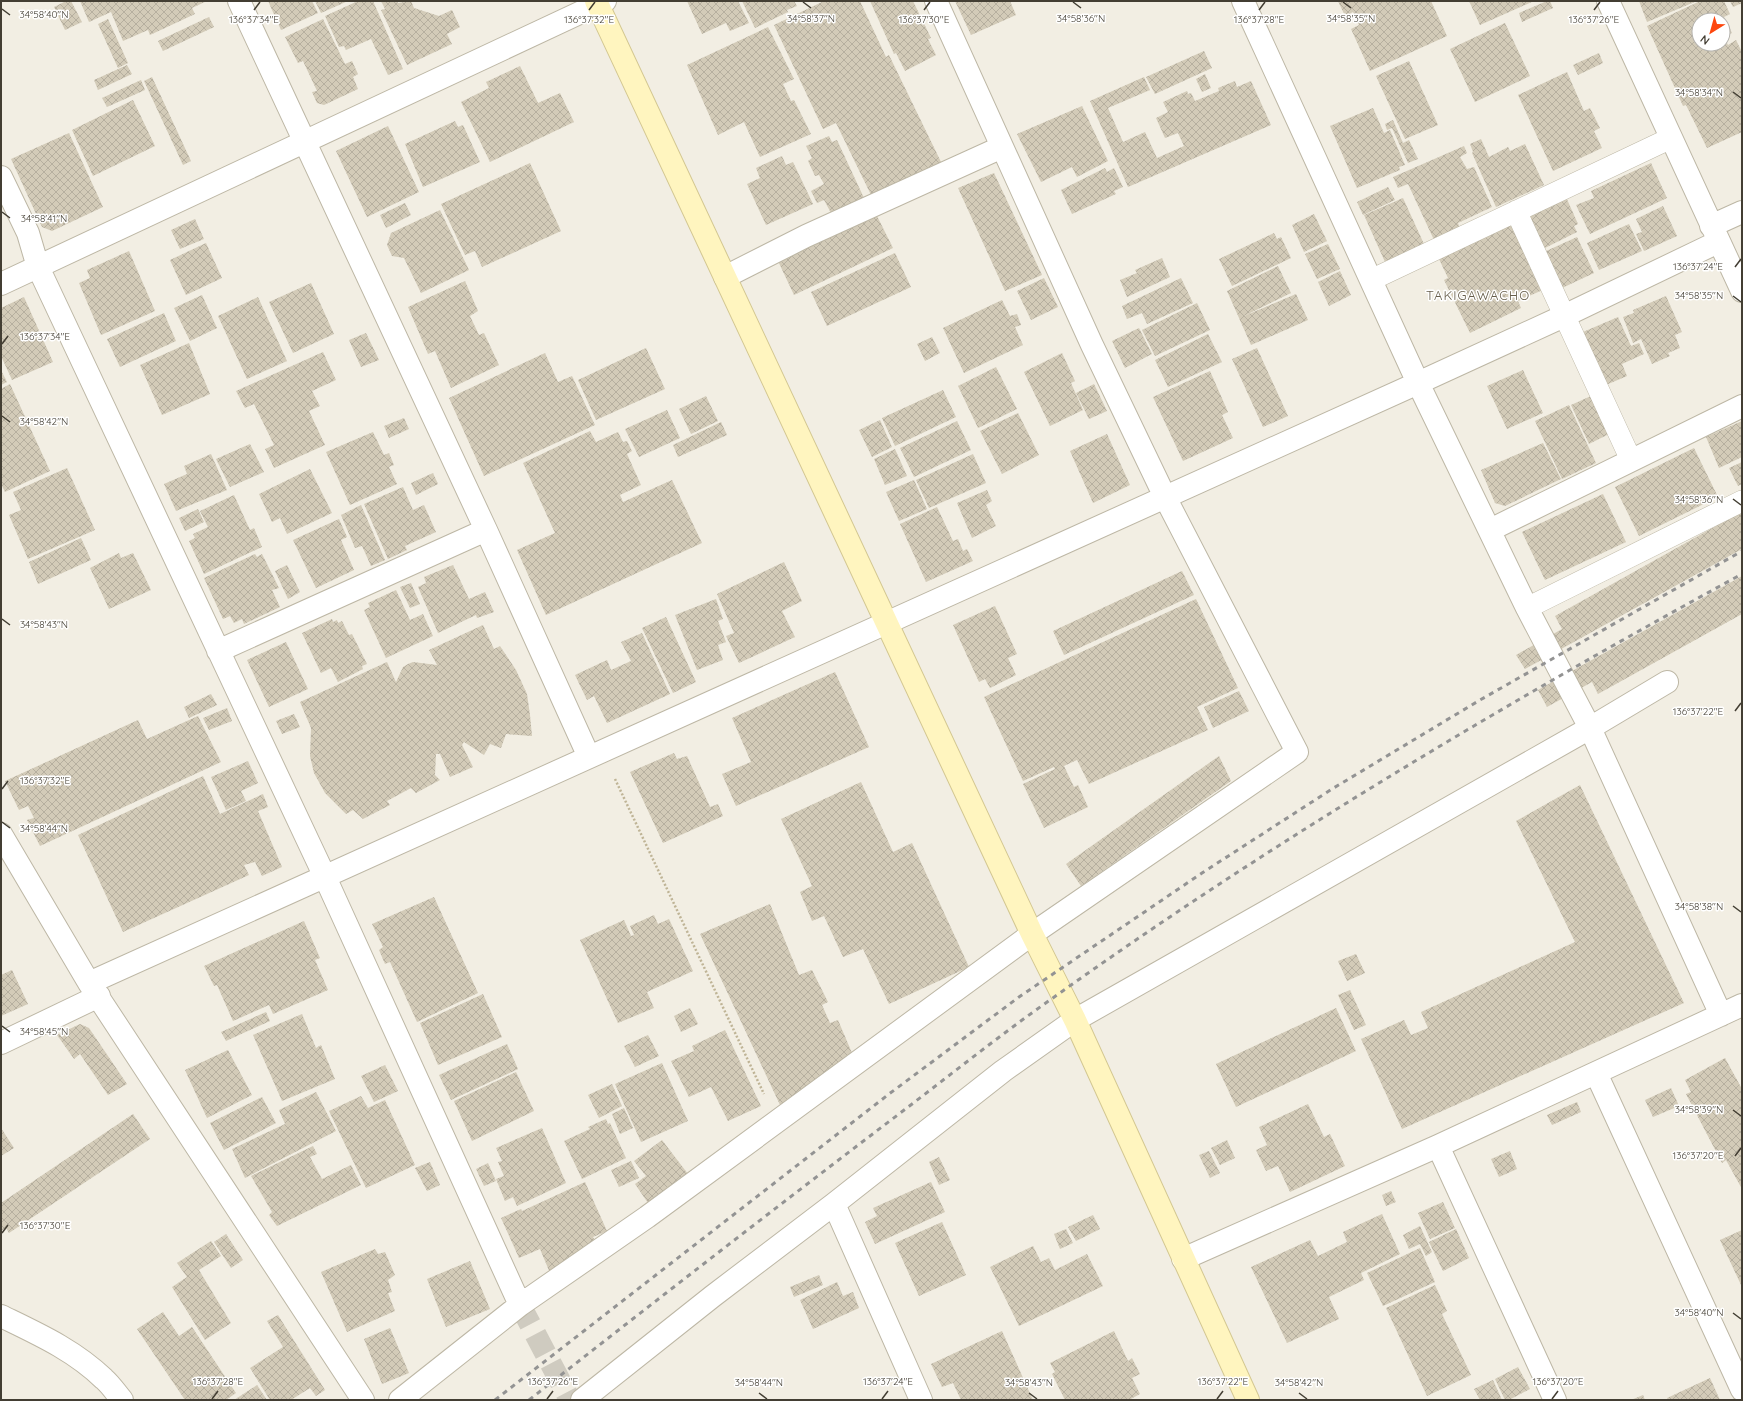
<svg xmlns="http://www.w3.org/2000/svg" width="1743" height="1401" viewBox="0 0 1743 1401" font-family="Quicksand,sans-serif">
<defs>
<pattern id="building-cross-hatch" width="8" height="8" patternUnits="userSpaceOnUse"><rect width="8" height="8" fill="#d3cbb8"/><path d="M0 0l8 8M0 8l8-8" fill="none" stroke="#b6af9f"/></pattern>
</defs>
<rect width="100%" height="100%" fill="#f2eee3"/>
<path fill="url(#building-cross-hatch)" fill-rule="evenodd" d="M66,1H71L82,22L65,30L54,7Z
M80,1H207L192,8L195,14L150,35L148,30L123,41L111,12L89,22Z
M268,1H312L318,13L281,30Z
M315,1H348L321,13Z
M358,1H373L403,69L388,75L371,39L346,50L344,46L339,47L325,16Z
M381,1H397L398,3L411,1L414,8L439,16L452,10L460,27L447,34L452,44L407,65L381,10L385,9Z
M687,1H738L749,23L730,31L726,23L702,34Z
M742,1H794L797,6L787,10L788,12L755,28Z
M824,1H860L886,57L889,55L942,164L872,197L836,123L823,129L774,25Z
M870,1H913L931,38L928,39L936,55L905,71L896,53L894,54Z
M955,1H1010L1016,15L971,35Z
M1338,1H1431L1447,36L1370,71L1351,29L1359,25L1353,12L1345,16Z
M1469,1H1534L1480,25Z
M1547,1H1550L1553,8L1522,22L1519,13Z
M1639,1H1697L1647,22Z
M1700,1H1724L1730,14L1724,17L1732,33L1724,37L1728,45L1736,40L1742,52V132L1707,148L1686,105L1683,106L1647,26ZM1699,20H1723V44H1699Z
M1730,1H1742V3L1733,7Z
M209,17L214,27L163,51L158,41Z
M108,19L128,63L118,68L98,24Z
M323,19L345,64L352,61L358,74L353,77L358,89L324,105L317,103L312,92L317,91L303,61L298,63L285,37Z
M1505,23L1530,76L1475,102L1450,49Z
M768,27L794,79L783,84L791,101L794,100L811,134L760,157L744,122L718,135L687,65Z
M1204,51L1212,68L1155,94L1146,77Z
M1599,53L1603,63L1578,75L1573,65Z
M1409,61L1438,125L1405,139L1376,76Z
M127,65L132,74L98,90L94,80Z
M520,66L538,103L560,93L574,122L490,162L461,102L489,88L486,82Z
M1567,72L1584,111L1590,108L1600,128L1594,131L1602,148L1553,171L1518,95Z
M1205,74L1211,88L1202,92L1196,79Z
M152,77L191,161L183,165L144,81Z
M1144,77L1150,90L1108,108L1123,142L1145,132L1157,158L1184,146L1178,133L1165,138L1156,118L1168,112L1163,102L1187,91L1188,94L1191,93L1195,101L1219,91L1218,88L1235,81L1237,87L1251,81L1271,125L1128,187L1090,101Z
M141,80L145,90L107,107L102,98Z
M133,100L155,146L93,176L72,130Z
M1082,106L1108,161L1077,177L1072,167L1041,182L1017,134Z
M1373,108L1384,133L1390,130L1405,165L1399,167L1400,170L1357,188L1330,126Z
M1393,120L1403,143L1409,140L1418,159L1408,163L1392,128L1387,130L1385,124Z
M455,121L458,127L463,125L480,162L423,187L405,144Z
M388,126L419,192L367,217L336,151Z
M69,133L103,207L52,231L42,227L11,159Z
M829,136L832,142L837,140L864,198L831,213L824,200L817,203L811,191L824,184L819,175L815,176L808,161L812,158L806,146Z
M1481,139L1489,157L1508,147L1510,151L1525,144L1544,185L1496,207L1472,153L1473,152L1470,144Z
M1464,146L1467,153L1460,157L1467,169L1474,167L1492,207L1458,223L1460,229L1434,240L1408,184L1398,188L1393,177Z
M782,156L786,165L793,162L813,204L766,225L747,184L760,178L756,168Z
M530,163L561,231L482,267L475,251L465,255L441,204Z
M1651,163L1667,198L1590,234L1576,205L1594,198L1591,191Z
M1105,168L1107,172L1114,168L1123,187L1114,191L1116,194L1072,214L1061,190Z
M994,173L1042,275L1005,291L958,188Z
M1388,187L1395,200L1363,215L1357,202Z
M1566,197L1578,224L1574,226L1577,232L1543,249L1526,215Z
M1403,198L1424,244L1385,262L1364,215Z
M405,203L411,215L386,228L380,215Z
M1663,206L1677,236L1644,251L1636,234L1642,232L1636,219Z
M440,210L469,270L421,293L404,258L392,256L387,245L391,233Z
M1314,214L1327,241L1304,252L1292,225Z
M877,216L893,248L794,295L778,261Z
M195,219L204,239L180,249L171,230Z
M1512,223L1545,289L1518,301L1521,308L1470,333L1444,280L1448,278L1438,257Z
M1629,224L1642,251L1599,270L1587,243Z
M1274,233L1277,239L1281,237L1291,258L1232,286L1219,259Z
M1577,237L1594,273L1560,289L1544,252Z
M206,243L222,278L186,295L170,260Z
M1328,244L1340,269L1317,279L1305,254Z
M129,251L155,311L101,335L79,283L90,278L87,270Z
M895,253L911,287L827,326L811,292Z
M1162,258L1170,277L1127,297L1120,280L1137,273L1135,270Z
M1278,266L1291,293L1244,316L1296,294L1308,320L1251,345L1227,291Z
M1340,271L1351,295L1329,306L1318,282Z
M1044,278L1058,307L1031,320L1017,291Z
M1181,278L1193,303L1147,324L1142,313L1127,319L1122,306Z
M465,281L478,311L470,316L479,335L484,333L499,365L451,388L435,351L428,354L408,307Z
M311,283L334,334L293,353L269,302Z
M202,295L217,328L190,341L174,308Z
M1666,296L1682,332L1675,335L1680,348L1668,353L1670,356L1652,364L1641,339L1633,343L1623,317L1634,313L1633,310Z
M24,297L53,362L12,380L1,356V308Z
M258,297L287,361L247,379L218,316Z
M1002,300L1010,316L1017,314L1021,325L1015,327L1023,345L964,373L943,328Z
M1197,303L1210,330L1155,356L1142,330Z
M164,313L176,341L120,367L107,339Z
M1618,317L1631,346L1639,343L1644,354L1622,364L1627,376L1606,385L1583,332Z
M1139,328L1152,354L1125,368L1112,341Z
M366,333L379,360L361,367L349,340Z
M1208,334L1222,362L1168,387L1155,360Z
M932,337L940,353L925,361L917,344Z
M189,343L210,394L162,415L140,365Z
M646,348L665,389L596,420L578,380Z
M1257,348L1288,416L1263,427L1232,359Z
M323,352L336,380L312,391L320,406L309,411L325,445L274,468L265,449L274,445L254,404L245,408L236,391Z
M545,353L558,382L572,376L595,425L484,476L449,398Z
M1062,353L1075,381L1071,383L1083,410L1050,426L1024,372Z
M996,367L1017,409L978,428L958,386Z
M1,370L7,382L1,385Z
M1523,370L1543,413L1507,429L1487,386Z
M1210,371L1228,412L1222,415L1233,438L1183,461L1153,397Z
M10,384L50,471L5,492L1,484V389Z
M1094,384L1107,411L1089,419L1076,393Z
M943,390L956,417L895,446L882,418Z
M706,396L718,421L691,434L679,409Z
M1591,396L1609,434L1589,444L1571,405Z
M1569,405L1596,463L1562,479L1535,421Z
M667,410L680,438L639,457L625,429Z
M1018,413L1039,455L1002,474L980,431Z
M404,418L409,429L389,438L384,426Z
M880,420L892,447L872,457L859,430Z
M957,421L971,450L914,477L900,448Z
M1742,421V457L1719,468L1706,437Z
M721,422L727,435L678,457L673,445Z
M590,431L596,442L618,432L623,442L627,441L632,451L627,454L641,485L620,495L623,502L672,480L702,543L546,615L517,550L555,533L523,463Z
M373,432L384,455L389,453L394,465L389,467L397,484L350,505L326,452Z
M1107,434L1130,485L1093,503L1070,451Z
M1543,443L1561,479L1505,506L1495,503L1481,470Z
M250,444L264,472L230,487L216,459Z
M1694,448L1718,497L1639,536L1615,487Z
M895,449L907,476L885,485L874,459Z
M211,454L227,490L176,511L164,484L187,474L184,466Z
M973,454L986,483L929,508L916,480Z
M1742,462V484L1738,486L1729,468Z
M67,468L95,530L28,559L9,515L21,510L13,492Z
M310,469L332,513L287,534L280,518L272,522L259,494Z
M433,473L438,484L416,495L411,483Z
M914,480L927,509L899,521L886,492Z
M403,487L413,510L424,505L436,532L405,546L407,550L388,559L364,504Z
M987,490L992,501L986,505L996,526L972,538L957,503Z
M1603,494L1626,542L1545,580L1522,532Z
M234,495L250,530L254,528L262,547L204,574L189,541L195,538L193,534L208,527L200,511Z
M361,505L385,560L371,566L362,546L355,548L341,515Z
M937,507L953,541L958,539L963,551L967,549L973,561L926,582L900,524Z
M198,509L204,522L185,531L179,518Z
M1741,512L1742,549L1525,669L1516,655L1562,629L1555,616Z
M339,519L347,537L341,540L354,570L316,588L293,540Z
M81,538L91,560L38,584L29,562Z
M119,553L121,558L133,553L151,590L109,609L90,568Z
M255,554L257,557L262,554L279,588L272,590L280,607L244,624L242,619L234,623L230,616L223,619L204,578Z
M784,562L802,601L782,611L795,637L739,663L726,636L734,633L717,594Z
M287,565L300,592L288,599L275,571Z
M453,565L469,599L485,592L494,612L477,618L476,615L438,633L418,587L426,583L424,577Z
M1182,571L1194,595L1064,655L1053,631Z
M1742,576V614L1598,694L1592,682L1547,707L1538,690Z
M411,583L420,604L410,608L400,587Z
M396,590L410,620L423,614L433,636L386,658L364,610L370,607L368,603Z
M716,599L723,619L718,621L726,642L718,645L723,660L697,670L675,615Z
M1196,599L1238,688L1197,707L1208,730L1089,784L1077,760L1064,766L1074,787L1078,785L1088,807L1044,828L1023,784L1055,769L1054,767L1023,781L984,697Z
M995,606L1017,654L1008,658L1016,675L990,688L985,679L979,682L953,625Z
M666,617L696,682L673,693L642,628Z
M332,619L333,622L337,620L338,623L342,621L349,635L352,634L367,664L362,666L363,669L338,682L331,668L321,673L302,633Z
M483,625L494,649L500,646L516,670L527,694L530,715L532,736L506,734L501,748L490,744L484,755L464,742L462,745L473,767L450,777L440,754H436L435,775L440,780L416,793L411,788L387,801L390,805L363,819L353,810L346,814L325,793L314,773L310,756L311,728L300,702L387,662L396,682L403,667L408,664L413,662L437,665L429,650Z
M642,633L670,694L607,723L594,696L587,700L575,675L607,660L611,670L631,661L621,642Z
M286,642L308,689L269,707L247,660Z
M835,672L869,747L736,806L722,774L751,762L732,718Z
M1239,691L1249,711L1213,728L1204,707Z
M211,694L217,705L189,718L184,707Z
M227,708L232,721L209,730L203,718Z
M294,714L300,727L282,734L276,721Z
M198,716L221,762L40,846L27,820L34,818L28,806L19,810L5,781L138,720L147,739Z
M674,753L677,759L687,756L710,807L718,804L723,816L663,843L630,772Z
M1219,756L1231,781L1081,886L1066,864Z
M248,761L258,783L241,791L246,801L226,810L211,777Z
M203,776L220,814L263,794L268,807L258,811L282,867L262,876L255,862L244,865L249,875L123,932L78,835Z
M861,782L893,852L912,843L969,967L889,1004L863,949L843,957L824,916L812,921L800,892L812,886L781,819Z
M1580,785L1684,1003L1402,1129L1361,1039L1404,1020L1411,1035L1428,1028L1421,1012L1575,942L1516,821Z
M434,897L478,993L417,1022L390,962L385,964L379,950L383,947L372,924Z
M770,904L799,975L812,970L828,1002L822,1005L830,1023L838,1020L852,1053L780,1105L700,934Z
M654,915L658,924L669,919L693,971L647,992L654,1008L618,1023L580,940L624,920L631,936L634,935L630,926Z
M304,921L320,958L315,960L328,990L273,1014L269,1005L233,1021L217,985L214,986L204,966Z
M1356,954L1365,973L1347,981L1338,961Z
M12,970L28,1004L1,1016V975Z
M1350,990L1366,1025L1354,1030L1338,995Z
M483,994L502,1037L438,1065L420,1023Z
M690,1008L698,1024L681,1032L674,1016Z
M1336,1008L1356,1051L1236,1107L1216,1064Z
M266,1012L270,1021L226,1041L221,1032Z
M302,1014L316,1048L321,1045L335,1079L282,1101L253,1035Z
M80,1024L89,1028L127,1084L108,1095L80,1054L74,1059L57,1035Z
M725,1030L761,1106L728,1121L711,1087L689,1097L671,1061L694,1051L692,1046Z
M648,1035L659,1056L635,1067L624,1046Z
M507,1044L518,1069L451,1100L439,1075Z
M228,1050L252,1095L207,1118L185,1070Z
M1725,1058L1742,1089V1189L1726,1160L1722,1163L1686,1094L1691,1092L1685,1080Z
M662,1063L688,1121L641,1142L615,1084Z
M385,1065L398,1091L374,1102L361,1076Z
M516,1072L534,1111L472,1141L454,1101Z
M612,1084L622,1106L599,1118L588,1095Z
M1671,1088L1679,1106L1653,1117L1645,1100Z
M316,1092L336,1131L245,1178L232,1149L285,1124L279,1110Z
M361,1096L368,1108L385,1100L415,1165L366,1188L329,1111Z
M262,1097L276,1123L224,1150L210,1123Z
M1577,1102L1581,1112L1552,1125L1547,1115Z
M1308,1104L1324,1137L1330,1134L1345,1166L1290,1192L1278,1166L1266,1171L1256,1150L1267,1145L1259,1127Z
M624,1108L633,1128L620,1134L612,1114Z
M133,1114L150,1139L9,1233L6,1228L1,1231V1203Z
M606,1119L608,1124L610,1123L626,1158L582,1179L564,1141L590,1129L588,1127Z
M1,1128L14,1148L1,1156Z
M542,1128L566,1183L517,1206L513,1197L505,1201L496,1179L504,1176L498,1162L502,1161L496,1148Z
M662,1140L688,1174L648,1203L635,1184L646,1176L634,1161Z
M1227,1140L1235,1158L1220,1165L1211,1148Z
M313,1146L317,1154L310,1157L322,1179L351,1165L361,1185L277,1226L269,1215L272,1212L251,1176Z
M1209,1151L1220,1173L1210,1178L1199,1155Z
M1510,1151L1517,1169L1499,1177L1491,1159Z
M939,1157L950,1180L939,1185L929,1162Z
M631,1161L639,1178L619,1187L611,1170Z
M430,1162L440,1185L427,1191L415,1168Z
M488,1163L496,1181L484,1186L476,1169Z
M585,1182L607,1231L593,1237L595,1241L550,1273L540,1249L519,1258L501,1218L521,1209L522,1211Z
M931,1182L945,1212L875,1244L865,1222L877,1216L873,1208Z
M1391,1191L1396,1202L1386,1206L1382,1195Z
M1443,1202L1455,1228L1430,1239L1418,1213Z
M1382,1214L1400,1254L1361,1273L1364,1280L1329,1297L1339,1319L1287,1343L1251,1267L1310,1240L1318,1256L1347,1242L1343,1232Z
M1093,1215L1100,1229L1076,1241L1068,1227Z
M942,1222L966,1275L919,1296L895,1243Z
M1420,1226L1432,1252L1426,1256L1420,1244L1409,1249L1403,1235Z
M1066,1229L1073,1243L1060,1249L1054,1234Z
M1456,1229L1469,1258L1443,1271L1429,1242Z
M1742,1230V1287L1720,1240Z
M226,1234L243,1260L231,1268L214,1242Z
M211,1241L221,1256L199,1270L231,1323L205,1340L172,1287L187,1277L177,1263Z
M1033,1246L1041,1262L1049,1258L1055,1270L1087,1254L1103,1286L1019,1326L990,1267Z
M1420,1248L1435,1282L1383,1306L1367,1273Z
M375,1249L378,1254L385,1252L395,1275L388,1280L392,1292L388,1293L395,1311L347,1332L321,1272Z
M470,1261L490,1309L446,1327L427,1279Z
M819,1275L823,1285L794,1297L790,1287Z
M837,1282L843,1296L853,1292L859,1308L813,1329L800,1300Z
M1435,1285L1447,1311L1442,1314L1471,1375L1427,1396L1386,1308Z
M163,1312L179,1336L192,1327L236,1393L226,1400H185L137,1329Z
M278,1315L325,1390L316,1396L310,1388L291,1400H270L250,1368L283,1347L267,1321Z
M390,1328L409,1373L382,1384L364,1339Z
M1002,1331L1033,1400H961L953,1383L942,1387L931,1364Z
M1114,1331L1128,1361L1132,1358L1140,1374L1132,1378L1140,1394L1129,1400H1065L1052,1374L1055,1372L1050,1363Z
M1518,1367L1530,1389L1509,1400H1505L1495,1379Z
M1710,1378L1720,1400H1668L1667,1398Z
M1493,1380L1502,1400H1480L1474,1389Z
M257,1385L267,1400H234Z
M1643,1395L1645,1400H1631Z"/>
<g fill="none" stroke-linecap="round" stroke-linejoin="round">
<path stroke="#cfcbc0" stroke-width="22" stroke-dasharray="22 11" stroke-linecap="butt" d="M520,1305L570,1400"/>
<g stroke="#bdb7a5" stroke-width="22">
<path id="lane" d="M1516,211L1631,460
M1371,280L1671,138
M1527,608L1742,501"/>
</g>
<g stroke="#bdb7a5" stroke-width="24">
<path id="street" d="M239,1L486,530L589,757
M1243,1L1418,383L1527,608L1590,728L1721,1015
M1608,1L1742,291
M1,177L28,233L38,267L325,877L520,1305
M1711,226L1742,212
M725,277L806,236L1002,147
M1,284L605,1
M1490,530L1742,406
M218,651L486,530
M1,834L89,983L363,1400
M89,983L1418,383L1564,316L1718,242
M1,1043L99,996
M1596,1073L1742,1390
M1438,1146L1555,1400
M834,1204L921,1400
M1183,1259L1438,1146L1742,1005
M1,1316C38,1334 74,1350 104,1379C111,1385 116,1393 122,1400
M400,1400L520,1305L647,1217L1032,934L1297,752L1165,497L1092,345L936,1
M582,1400L713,1296L834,1204L1003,1071L1075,1020L1590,728L1667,682"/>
</g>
<g stroke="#d3c791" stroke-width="24">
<path id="secondary" d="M596,1L1032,934L1075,1020L1248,1400"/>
</g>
<path stroke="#bfb496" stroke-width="2.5" stroke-dasharray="2 2" stroke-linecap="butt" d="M615,779L764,1094"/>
<use href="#lane" stroke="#fff" stroke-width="21"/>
<use href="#street" stroke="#fff" stroke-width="22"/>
<use href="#secondary" stroke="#fff5bf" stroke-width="22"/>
<path stroke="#939393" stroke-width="3" stroke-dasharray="5 5" stroke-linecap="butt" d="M495,1400L889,1094L1019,997L1202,873L1332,789L1480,700L1742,551
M529,1400C649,1306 770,1212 891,1120C944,1080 996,1038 1050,1000C1271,842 1504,704 1742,574"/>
</g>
<path fill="none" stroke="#433e33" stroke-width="1.5" d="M803,2L811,8M1073,2L1081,8M1343,2L1351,8M2,9L10,15M254,10L260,2M589,10L595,2M924,10L930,2M1259,10L1265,2M1594,10L1600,2M1733,92L1741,98M2,212L10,218M1735,267L1741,259M1733,296L1741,302M2,344L8,336M2,416L10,422M1733,499L1741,505M2,619L10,625M1735,711L1741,703M2,789L8,781M2,822L10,828M1733,906L1741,912M2,1026L10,1032M1733,1110L1741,1116M1735,1156L1741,1148M2,1233L8,1225M1733,1313L1741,1319M759,1393L767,1399M1029,1393L1037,1399M1299,1393L1307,1399M212,1399L218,1391M547,1399L553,1391M882,1399L888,1391M1217,1399L1223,1391M1552,1399L1558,1391"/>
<g text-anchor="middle" stroke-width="3" stroke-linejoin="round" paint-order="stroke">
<g font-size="13" letter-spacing="1" fill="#665d4a" stroke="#fff">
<text x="1478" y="300">TAKIGAWACHO</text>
</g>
</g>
<g font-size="10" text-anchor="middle" fill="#433e33" stroke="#fff" stroke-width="3" stroke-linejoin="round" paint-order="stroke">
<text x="44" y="18">34°58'40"N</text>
<text x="811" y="22">34°58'37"N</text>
<text x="1081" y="22">34°58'36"N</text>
<text x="1351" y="22">34°58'35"N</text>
<text x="254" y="23">136°37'34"E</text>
<text x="589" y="23">136°37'32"E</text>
<text x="924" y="23">136°37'30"E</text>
<text x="1259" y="23">136°37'28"E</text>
<text x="1594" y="23">136°37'26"E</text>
<text x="1699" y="96">34°58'34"N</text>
<text x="44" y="222">34°58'41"N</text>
<text x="1698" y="270">136°37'24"E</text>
<text x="1699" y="299">34°58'35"N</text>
<text x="45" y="340">136°37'34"E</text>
<text x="44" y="425">34°58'42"N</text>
<text x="1699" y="503">34°58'36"N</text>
<text x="44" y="628">34°58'43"N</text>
<text x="1698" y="715">136°37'22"E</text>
<text x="45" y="784">136°37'32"E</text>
<text x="44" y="832">34°58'44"N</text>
<text x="1699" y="910">34°58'38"N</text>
<text x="44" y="1035">34°58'45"N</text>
<text x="1699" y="1113">34°58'39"N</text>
<text x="1698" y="1159">136°37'20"E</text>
<text x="45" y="1229">136°37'30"E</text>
<text x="1699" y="1316">34°58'40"N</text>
<text x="218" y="1385">136°37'28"E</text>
<text x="553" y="1385">136°37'26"E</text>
<text x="888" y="1385">136°37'24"E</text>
<text x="1223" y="1385">136°37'22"E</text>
<text x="1558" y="1385">136°37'20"E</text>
<text x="759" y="1386">34°58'44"N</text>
<text x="1029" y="1386">34°58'43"N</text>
<text x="1299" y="1386">34°58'42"N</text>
</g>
<rect width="1743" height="1401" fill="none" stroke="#433e33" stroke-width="4"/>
<g transform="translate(1711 32) rotate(217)"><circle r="19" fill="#ffffff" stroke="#b4b2ad"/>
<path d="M0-3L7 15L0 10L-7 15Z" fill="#fd470e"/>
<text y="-6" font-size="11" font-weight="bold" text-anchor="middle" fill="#433e33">N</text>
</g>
</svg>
